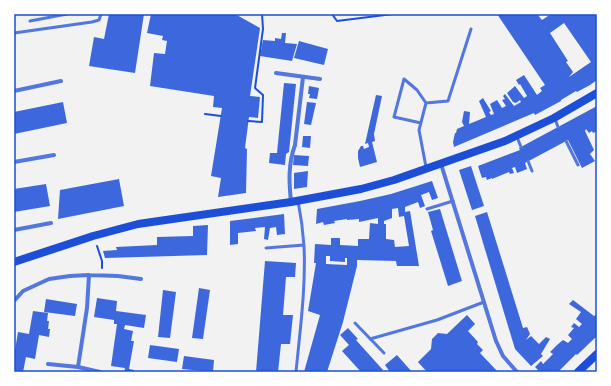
<svg xmlns="http://www.w3.org/2000/svg" width="611" height="386" viewBox="0 0 611 386" font-family="'Fira Sans Condensed',sans-serif">
<rect width="100%" height="100%" fill="#f2f2f2"/>
<path fill="#3d67dc" fill-rule="evenodd" d="M109,14H144L135,73L89,66L94,37L104,39Z
M151,14H235L260,28L250,96L260,97L258,118L249,117L245,148L247,149L246,193L218,197L221,178L211,176L222,108L213,107L214,96L150,86L154,53L165,54L167,41L162,40L163,36L147,33Z
M497,14H537L542,20L551,14H594L597,18V67L596,68L597,70V80L590,85L577,92L576,91L561,100V101L535,115L534,113L454,147L453,142L455,133H456L457,129L464,126L462,122L464,111L470,112L469,124L486,117L479,101L483,98L491,111L489,112L491,115L494,114L490,104L497,100L502,108L506,106L502,100L505,99L503,96L505,94L514,106L521,102L520,100L516,103L513,102L507,93L515,86L524,98L527,96L520,84L519,85L516,80L524,75L537,95L542,91L540,88L545,85ZM564,23L591,62L569,77L573,72L566,62L568,61L550,33Z
M282,33H286L285,43L297,44L292,61L260,56L263,40L275,41V38L281,39Z
M299,41L328,49L324,65L294,58Z
M284,83L296,84L289,152L286,154L285,165L269,163L270,153H277Z
M309,86L319,88L317,99L309,98L310,94H308Z
M376,95L382,96L374,134L375,141L372,142L377,162L360,167L358,158V151L361,146H363L364,149L369,147L368,143L365,144Z
M63,102L67,123L14,134V112Z
M307,102L316,103L311,125L304,124Z
M597,106V131L593,133L592,131L589,133L586,129L585,131L594,150L590,154L595,161L582,168L568,140L525,163L527,169L517,173L515,167L512,168L514,173L510,174L509,172L492,179V178L487,180L486,177L482,178L478,166L520,150L519,148Z
M303,136H311L310,148L302,147Z
M294,155L309,156L308,166L293,165Z
M471,166L484,206L472,210L459,170Z
M308,171L307,187L294,189V173Z
M119,179L124,206L58,219L60,190Z
M432,181L438,198L432,200L429,192L421,195L425,206L420,208L418,202L405,207V212L410,211L419,266H397L396,261L357,260V266L343,322L327,372H304L320,315L308,311L316,263H314L315,244L331,245V238H340V245L358,246V239H369L370,223L378,224V218L359,222V219L347,220V219L334,221L335,223L324,225L323,222L316,224L317,209L360,201L391,194ZM398,208L399,217L404,216L409,246L395,247L394,240L386,239V224H384V221L392,218V209ZM326,256H330V261L345,262V258H347V265L326,264Z
M46,184L50,206L14,212V189Z
M440,209L462,281L448,286L431,231L433,230L428,212Z
M487,212L523,328L527,327L530,334L526,340L531,336L539,344L546,337L550,339L541,354L543,356L531,366L515,349L475,216Z
M284,214L285,234L277,235L276,227L270,228L268,240L264,239L265,227L255,228L256,231L238,233V244L230,245V221Z
M208,225L207,255L105,258L103,251L117,250L116,247L157,245V237L193,236V226Z
M265,261L296,263L295,277H286L283,315H293L290,344H281L278,372H256Z
M199,288L210,290L203,339L192,338Z
M163,290L176,292L170,338L158,337Z
M97,298L117,301L116,311L146,315L144,328L125,325L124,329L133,331L131,341H134L129,369L134,370V372H124L125,368L111,366L117,324H114V320L94,317Z
M46,299L77,304L75,316L44,312Z
M573,300L594,316L597,314V336L577,355L576,354L558,372H536L538,370L535,367L541,361L543,364L553,354L550,352L557,345L563,340L568,343L572,339L568,335L574,328L571,327L574,323L579,327L582,324L576,319L581,312L569,304Z
M33,311L48,313L47,321H49L48,329H50L49,337L39,335L35,359L26,357L23,372H14V356L18,332L29,334Z
M467,315L475,324L468,331L478,342L477,344L483,350L480,353L498,372H427L418,362L431,349L432,339L438,333L447,334Z
M348,328L358,339L356,340L383,370L380,372H361L342,351L349,345L340,335Z
M150,345L179,349L177,362L148,358Z
M397,355L412,372H390L385,365Z
M184,356L214,360L213,372L182,369Z"/>
<g fill="none" stroke-linecap="round" stroke-linejoin="round">
<path stroke="#1d4ed8" stroke-width="2" d="M332,14L337,21L393,14
M205,114L221,116
M248,121L262,122L263,95L255,88L263,29L262,14
M97,246L102,261V268"/>
<path stroke="#5277de" stroke-width="3" d="M30,21L67,14
M14,33L92,22L99,20L101,14
M555,119L558,127
M421,123L394,117L404,79L417,90L426,103
M517,137L521,147
M566,141L578,165
M528,161L532,171
M426,167L419,130L426,103L448,101L471,29
M427,209L453,201
M266,248L304,245
M355,323L384,353
M370,339L437,320L484,302
M296,372C300,330 306,288 304,246C303,231 301,216 298,201"/>
<path stroke="#5277de" stroke-width="4" d="M276,73L320,79
M14,91L61,81
M14,162L54,155
M441,164L496,341L503,356L517,372
M291,202C289,182 288,164 295,145L303,77
M14,230L51,223
M14,301L23,291L49,279L70,276L89,275L118,276L141,279
M48,364L78,367L100,372
M78,367L87,308L89,275"/>
<path stroke="#1d4ed8" stroke-width="8" d="M14,262L93,236L138,224L291,202L361,189L394,180L505,141L554,118L597,93
M578,372L597,354"/>
</g>
<rect width="611" height="386" fill="none" stroke="#ffffff" stroke-width="30"/>
<rect x="15" y="15" width="581" height="356" fill="none" stroke="#1d4ed8" stroke-width="1.5"/>
</svg>
